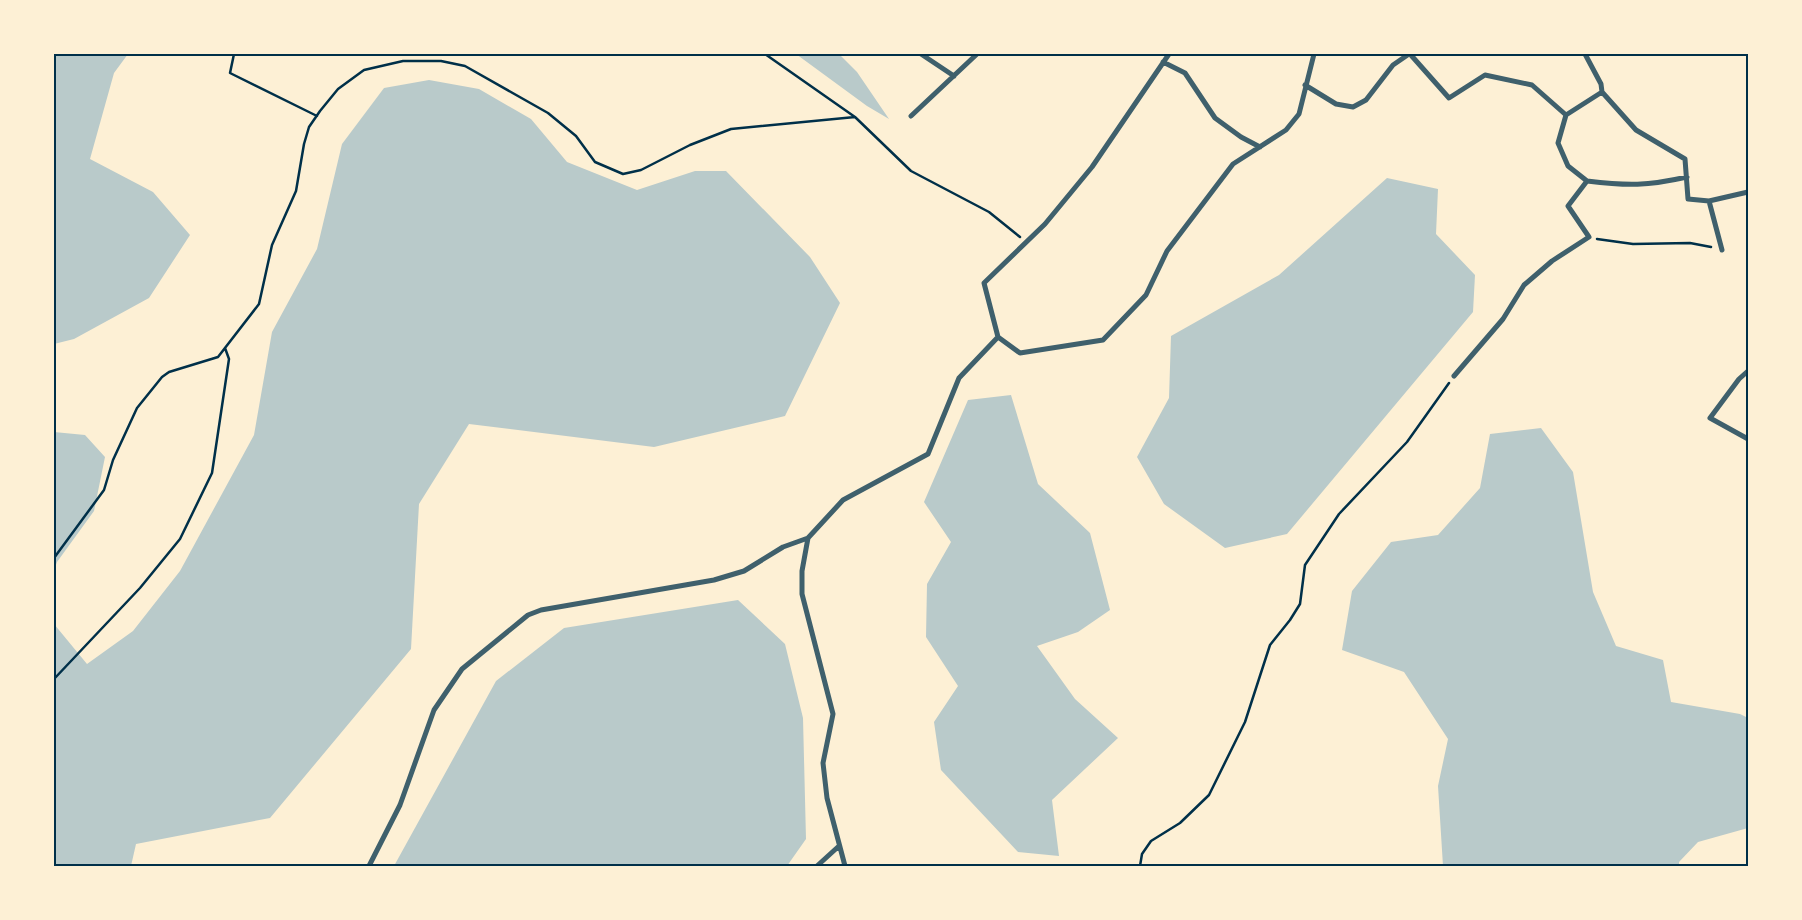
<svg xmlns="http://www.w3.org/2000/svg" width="1802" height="920" viewBox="0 0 1802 920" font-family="Manrope,sans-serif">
<rect width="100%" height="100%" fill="#fdf0d5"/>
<path fill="#b9caca" d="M54,54H128L114,73L90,159L153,192L190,235L149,298L74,339L54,344Z
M796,54H839L857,72L889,119L867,106Z
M429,80L479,89L531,119L567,162L637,190L695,171H726L810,257L840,303L785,416L654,447L469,424L419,504L411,649L270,818L136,844L131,866H54V624L87,664L133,631L180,571L254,435L272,332L317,249L342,144L384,88Z
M1387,178L1438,189L1436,234L1475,275L1473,312L1287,534L1225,548L1164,504L1137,457L1169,398L1171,336L1279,275Z
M1011,395L1038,484L1090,533L1110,610L1078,632L1037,646L1075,699L1118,738L1052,800L1059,856L1018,852L941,770L934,722L958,686L926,637L927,584L951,542L924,502L968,400Z
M1541,428L1573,472L1593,592L1616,646L1663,660L1671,702L1740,714L1748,718V828L1698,842L1679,862V866H1443L1438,786L1448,739L1404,672L1342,650L1352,591L1391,542L1438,535L1480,488L1490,434Z
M54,432L85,435L105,457L94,511L57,562L54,570Z
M738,600L785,644L803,718L806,839L787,866H394L496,681L564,628Z"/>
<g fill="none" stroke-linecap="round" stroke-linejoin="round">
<path stroke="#003049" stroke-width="2.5" d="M234,54L230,73L317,116
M765,54L855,117L911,171L989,212L1020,237
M1597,239L1633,244L1690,243L1711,247
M54,558L104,490L113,460L137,408L162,377L169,372L218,357L259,304L272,245L296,191L304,144L309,127L320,111L338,89L364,70L403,61H441L465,66L548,113L576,136L595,162L623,174L641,170L690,145L731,129L855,117
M54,679L140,588L180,539L212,473L229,359L225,348
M1140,866L1142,854L1151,841L1180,823L1209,795L1245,722L1270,645L1290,620L1300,604L1305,565L1339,514L1407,442L1449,383"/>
<path stroke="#3f606c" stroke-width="5" d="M921,54L954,76
M1169,54L1092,167L1045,224L984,283L998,337L1020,353L1103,340L1146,295L1167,251L1233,164L1286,130L1299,114L1314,54
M1410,54L1449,98L1485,75L1532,85L1566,115
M1163,62L1185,73L1215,118L1241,137L1260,147
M1305,85L1336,104L1353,107L1366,100L1393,65L1409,54
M1602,92L1636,130L1685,159L1688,199L1709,201L1722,250
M911,116L977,54
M1587,181C1628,186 1647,186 1687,177
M1709,201L1748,192
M1748,371L1739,379L1710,418L1748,439
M1454,376L1503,319L1524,285L1552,261L1589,237L1568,206L1587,181L1568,166L1558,143L1566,115L1602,92L1601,84L1585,54
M808,538L802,571V594L833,714L823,763L827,798L845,866
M369,866L400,805L434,710L462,669L528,615L541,610L714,580L744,571L783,547L808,538L843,500L928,454L959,378L998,337
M817,866L839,846"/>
</g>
<rect width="1802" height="920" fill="none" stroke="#fdf0d5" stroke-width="110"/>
<rect x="55" y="55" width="1692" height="810" fill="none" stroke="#003049" stroke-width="2"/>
</svg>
